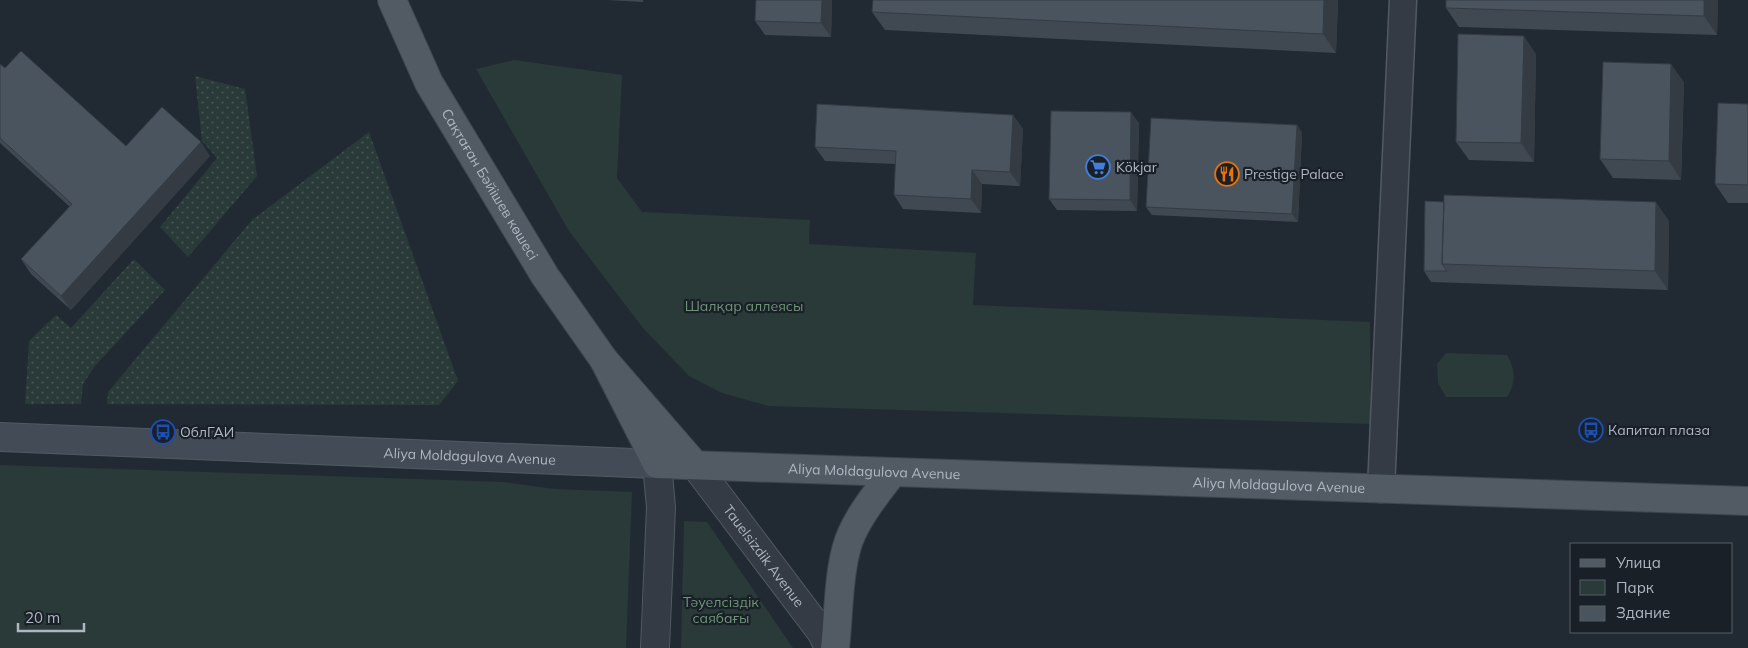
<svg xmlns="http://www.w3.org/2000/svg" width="1748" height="648" viewBox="0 0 1748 648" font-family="Mulish,sans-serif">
<defs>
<pattern id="grass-dots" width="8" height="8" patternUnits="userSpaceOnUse" patternTransform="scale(1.25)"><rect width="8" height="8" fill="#293a39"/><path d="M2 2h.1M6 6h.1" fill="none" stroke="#465454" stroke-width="1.8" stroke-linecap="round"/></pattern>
</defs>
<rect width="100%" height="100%" fill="#212a33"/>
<path fill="url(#grass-dots)" d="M195,76L245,89L257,176L188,257L160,227L217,158L202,141Z
M369,132L458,381L439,405L107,404L108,392L252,220Z
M134,259L165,290L95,366L83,384L81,404H25L29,341L56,315L71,328Z"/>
<path fill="#293a39" d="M514,60L622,75L617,178L642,212L810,220L809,244L976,253L973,305L1370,322L1371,424L768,406L722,393L689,376L643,328L569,231L476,69Z
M1446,353L1507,355C1516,371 1516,382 1507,397H1446L1438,383L1437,364Z
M0,465L503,482L555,489L632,492L626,648H0Z
M684,521L707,522L793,648H681Z"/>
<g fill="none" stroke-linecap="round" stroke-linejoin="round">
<g stroke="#525962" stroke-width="29">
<path id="minor" d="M1381,489L1403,0"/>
</g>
<g stroke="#525962" stroke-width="30">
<g id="tertiary">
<path id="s1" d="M695,465L822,633L829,648"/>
<path d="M655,648L661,507L657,464"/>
</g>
</g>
<g stroke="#525962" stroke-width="30">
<g id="secondary">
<path id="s2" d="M0,437L657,464"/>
</g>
</g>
<g stroke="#3e444e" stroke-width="30">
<g id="primary">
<path id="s3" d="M392,0L429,83L545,276L604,360L695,465"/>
<path id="s4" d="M604,360L657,464L1748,501"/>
<path d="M835,648C839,615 838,562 852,533C862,511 878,492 893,472"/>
</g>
</g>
<use href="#minor" stroke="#343b44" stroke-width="26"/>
<use href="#tertiary" stroke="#343b44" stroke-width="28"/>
<use href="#secondary" stroke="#434b56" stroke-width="28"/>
<use href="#primary" stroke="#525a64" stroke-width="28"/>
</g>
<path fill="#404852" d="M607,0H643V2Z
M756,0H832L831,37L765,35L755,21Z
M873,0H1338L1336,53L885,30L872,12Z
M1718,0L1717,35L1459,27L1446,8Z
M1536,54L1534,162L1469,160L1456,142Z
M0,64L5,68L126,146L210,156L71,310L31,274L21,259L70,207L0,143Z
M1684,82L1681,180L1613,178L1600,159Z
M1748,104V203H1728L1715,184Z
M1013,115L1023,129L1020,186L982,184L981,213L903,209L894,195L895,164L825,161L815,147Z
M1139,123L1137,211L1057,210L1049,199Z
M1297,125L1302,133L1298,222L1152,215L1146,207Z
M1425,201L1669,221L1668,290L1431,282L1424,271Z"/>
<path fill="#343b42" d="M822,0H832L831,37L821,23Z
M1324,0H1338L1336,53L1323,34Z
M1704,0H1718L1717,35L1704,16Z
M1524,36L1536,54L1534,162L1521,143Z
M1671,64L1684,82L1681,180L1669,161Z
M1131,112L1139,123L1137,211L1130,200Z
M1013,115L1023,129L1020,186L1010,172Z
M1297,125L1302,133L1298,222L1292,214Z
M201,142L210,156L71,310L61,296Z
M972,170L982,184L981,213L971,199Z
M1656,202L1669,221L1668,290L1655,271Z"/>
<path fill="#4a545f" stroke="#343b42" d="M756,0H822L821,23L755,21Z
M873,0H1324L1323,34L872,12Z
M1446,0H1704V16L1446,8Z
M1458,34L1524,36L1521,143L1456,142Z
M21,51L126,146L162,107L201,142L61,296L21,259L72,204L0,138V64L5,68Z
M1603,62L1671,64L1669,161L1600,159Z
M1718,103L1748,104V185L1715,184Z
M817,104L1013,115L1010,172L972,170L971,199L894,195L896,151L815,147Z
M1051,111L1131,112L1130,200L1049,199Z
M1151,118L1297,125L1292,214L1146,207Z
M1444,195L1656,202L1655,271L1442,264Z
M1425,201L1444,202L1442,264L1447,271H1424Z"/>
<defs>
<g id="supermarket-ring" transform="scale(1.25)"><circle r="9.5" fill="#1a2028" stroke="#3f7fe0" stroke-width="1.5"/><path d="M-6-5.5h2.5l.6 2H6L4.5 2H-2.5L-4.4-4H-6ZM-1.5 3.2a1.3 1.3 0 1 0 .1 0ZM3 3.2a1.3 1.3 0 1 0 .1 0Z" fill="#3f7fe0"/></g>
<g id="restaurant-ring" transform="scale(1.25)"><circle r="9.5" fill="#1a2028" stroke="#e8710a" stroke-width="1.5"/><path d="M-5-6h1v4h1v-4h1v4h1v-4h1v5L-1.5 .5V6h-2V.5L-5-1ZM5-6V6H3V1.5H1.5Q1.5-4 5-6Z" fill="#e8710a"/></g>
<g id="bus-ring" transform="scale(1.25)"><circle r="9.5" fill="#1a2028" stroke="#1a4fb4" stroke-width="1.5"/><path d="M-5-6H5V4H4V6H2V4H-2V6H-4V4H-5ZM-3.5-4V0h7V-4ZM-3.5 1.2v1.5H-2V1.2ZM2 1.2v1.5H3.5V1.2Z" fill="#1a4fb4"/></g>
</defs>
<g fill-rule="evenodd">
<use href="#supermarket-ring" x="1098" y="167"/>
<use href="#restaurant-ring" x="1227" y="174"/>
<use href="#bus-ring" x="1591" y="430"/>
<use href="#bus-ring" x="163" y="432"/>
</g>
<g text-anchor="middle" stroke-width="4.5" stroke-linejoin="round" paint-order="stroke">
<g font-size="14" fill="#afb6c1" stroke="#1a2028" text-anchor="start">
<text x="1116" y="172">Kökjar</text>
<text x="1244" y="179">Prestige Palace</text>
<text x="1608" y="435">Капитал плаза</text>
<text x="180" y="437">ОблГАИ</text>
</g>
<g font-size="14" fill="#afb6c1" stroke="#1a2028">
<text dy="5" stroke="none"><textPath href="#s3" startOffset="209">Сақтаған Бәйішев көшесі</textPath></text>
<text dy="5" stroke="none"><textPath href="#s2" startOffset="470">Aliya Moldagulova Avenue</textPath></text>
<text dy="5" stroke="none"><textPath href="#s4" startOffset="334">Aliya Moldagulova Avenue</textPath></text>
<text dy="5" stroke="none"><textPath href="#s4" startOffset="739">Aliya Moldagulova Avenue</textPath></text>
<text dy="5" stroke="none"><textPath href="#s1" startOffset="114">Tauelsizdik Avenue</textPath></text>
</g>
<g font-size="14" fill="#709478" stroke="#1a2028">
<text x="744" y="311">Шалқар аллеясы</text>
<text x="721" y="607">Тәуелсіздік<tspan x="721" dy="16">саябағы</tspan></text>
</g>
</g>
<rect x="1570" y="543" width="162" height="90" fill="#1a2028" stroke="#565c65"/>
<rect x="1580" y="559" width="25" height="8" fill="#525a64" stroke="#565c65"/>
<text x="1616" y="568" font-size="15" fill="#afb6c1">Улица</text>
<rect x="1580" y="580" width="25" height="15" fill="#293a39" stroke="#565c65"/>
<text x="1616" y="593" font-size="15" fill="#afb6c1">Парк</text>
<rect x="1580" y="606" width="25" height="15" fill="#4a545f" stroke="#565c65"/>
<text x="1616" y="618" font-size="15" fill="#afb6c1">Здание</text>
<path d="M18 623v8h66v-8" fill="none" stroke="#afb6c1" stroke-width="2.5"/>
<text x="25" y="623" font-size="15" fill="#afb6c1" stroke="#1a2028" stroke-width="4" paint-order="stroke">20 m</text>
</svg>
